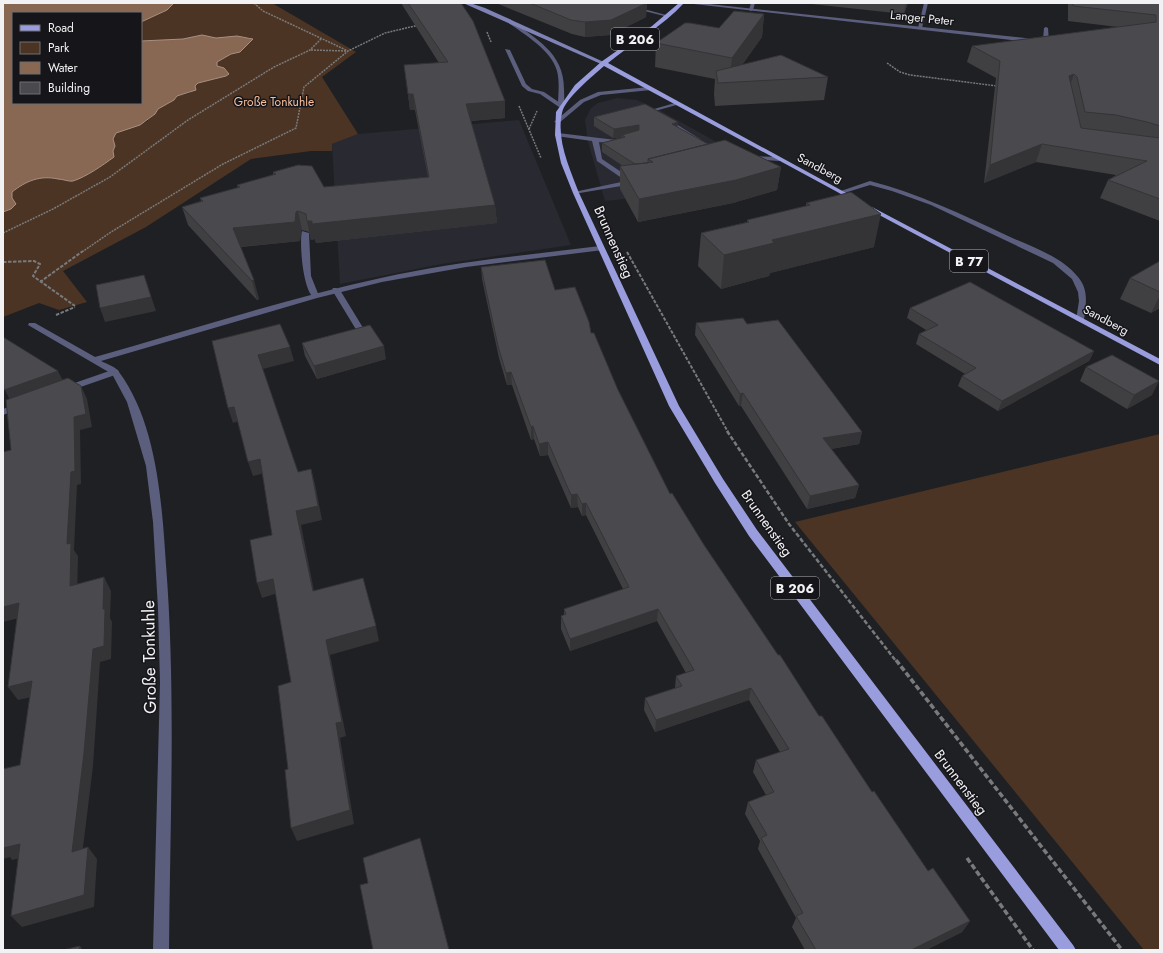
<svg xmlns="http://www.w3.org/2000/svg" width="1163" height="953" viewBox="0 0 1163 953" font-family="Jost,sans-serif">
<rect width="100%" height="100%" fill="#1f2023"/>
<path fill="#282931" d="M617,98L637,100L661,111L765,169L671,194L605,201L588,142L585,120L591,108L598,103Z
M519,120L571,245L442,264L340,284L332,144L358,134Z"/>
<path fill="#4c3424" d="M174,3H272L356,52L322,77L358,134L332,144V151H311L251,159L146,227L63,271L87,302L59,310L39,303L3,317V212L11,209L12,192L21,185L33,179L45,177L57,178L113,151L115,146L113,139L116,133L146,122L155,114L158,109L174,100L177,96L190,93L198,83L226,76L224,68L217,66V62L231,54L240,52L253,39L248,37L216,38L202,35L183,39L141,41V22L167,10Z
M1160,434V950H1144L795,522Z"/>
<path fill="#886753" stroke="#a89183" d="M3,3H174L167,10L141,22V13H13V103H141V41L183,39L202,35L216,38L237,36L253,39L240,52L231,54L217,62V66L224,68L229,74L226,76L198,83L195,86L196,90L177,96L174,100L158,109L155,114L140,125L116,133L113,139L115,146L113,151L114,157C103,165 86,177 73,181C69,182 63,179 58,179C40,175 26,181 12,192V198L16,204L11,209L3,212Z"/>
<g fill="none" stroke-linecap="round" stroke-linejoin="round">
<path stroke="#797a7c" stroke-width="1.5" stroke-dasharray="2 1" stroke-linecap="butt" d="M254,3L263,11L348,51
M487,32L491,42
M311,50L346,51
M887,63L900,72L910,75L997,86
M519,106L541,158
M529,129L537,111
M3,233L53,209L110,177L188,120L274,67L310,50L321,39
M82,252L111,232L223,164L296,128L304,87L348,51L385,33L419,25"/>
<path stroke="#797a7c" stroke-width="2" stroke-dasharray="3.5 1.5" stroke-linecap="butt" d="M627,252L728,432
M3,262L34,261L40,264L33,276L75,306
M40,282L83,251
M56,315L75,307"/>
<path stroke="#797a7c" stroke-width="2.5" stroke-dasharray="4.5 2" stroke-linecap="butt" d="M727,431L789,524L896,661"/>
<path stroke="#797a7c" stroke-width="3.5" stroke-dasharray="5.5 2.5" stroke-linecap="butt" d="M896,660L1122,950
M967,858L1033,950"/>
<path fill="#5c5e7e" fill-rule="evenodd" d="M751,3H755L753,10L751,11L749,10Z
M924,3H928L922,28L920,29L918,28Z
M505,49L510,50L526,84L532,89L544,92L563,105V107H559L540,94L528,91L522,86Z
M675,103L680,104L655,111L700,139V141H696L647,111Z
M558,133L616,140L625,139V141L616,144L599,142L602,159L636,182L633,184L574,194V192L626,181L597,161L592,141L556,136V134Z
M751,156L779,157L782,159L779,161L749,159L748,158Z
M870,181C918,193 963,215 1008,236C1032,247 1061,256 1078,277C1089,290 1086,304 1084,320L1080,322L1076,320L1079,301L1078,292L1072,279L1053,263L931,205L892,191L870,185L841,194L838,192Z
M302,231L309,233L311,276L319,296L315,298C303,294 299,242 302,231Z
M333,288H336L340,290L368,336L367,338H361L360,336L332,290Z
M115,369L118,370L119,372L118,374L69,391L66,392L61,389L63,387Z
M19,403L24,406L22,408L3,415V409Z"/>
<path fill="#5c5e7e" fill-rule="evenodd" d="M613,3H621L670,16L668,17Z
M685,3H700L1043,40L1044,28L1046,27L1048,28L1049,42L1046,44Z
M506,19H510C535,39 564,52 564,89C564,95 565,102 563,107L558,106C558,95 560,83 557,71C551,49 523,34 506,21Z
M649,87L652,89L651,90L601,95L584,102L559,123L554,122L580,100L598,92Z
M600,246L604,248L603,250L466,267L382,282L317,298L101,361C107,364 116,367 119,372C157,423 162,504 166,565C176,693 170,822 169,950H153L160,683L158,609L153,522L146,466L127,402L112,374L28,325L29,323H35L95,357C190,330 285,299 381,278C453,262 527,255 600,246Z"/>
<path fill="#7e82b4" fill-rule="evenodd" d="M463,3H470L485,8L606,63L601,64Z"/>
<path fill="#999dde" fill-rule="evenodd" d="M679,3H684C662,27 632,43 608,63L859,200L854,201L604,66C593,76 565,98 562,113C556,140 570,169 579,193L679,406L723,479L757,530L1073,945L1076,950H1059L749,536L715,483L669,406L573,193L561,163L555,135L556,112L575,85L601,62L652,26Z
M868,207H872L1160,359V365L868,209Z"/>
</g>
<path fill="#404043" d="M401,3H461L505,118L471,121L495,205L497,223L316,243L315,239L311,240L309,232L302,230L301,231L300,241L241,247L259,299L257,300L188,225L182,207L201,201L200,198L238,188L237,185L273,175V172L324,187L428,177L415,110H410L404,65L439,63Z
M496,3H647L646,17L610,35L585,37L572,34Z
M802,3H908L904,14Z
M1068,3H1160V221L1100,198L1108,180L1116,175L1036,162L984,183L996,78L967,62L972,46L1118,27L1068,21Z
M764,14L762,37L742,65L828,77L824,100L715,106L714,94L715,79L655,67L656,43L719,28Z
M594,117L677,127L708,144L781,167L777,190L733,203L638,222L620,189V166H623L602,152V143L622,137L613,138L594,126Z
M806,203L874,247L770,273L769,276L721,289L698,266L701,233L747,222V220L806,206Z
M1160,261V308L1151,313L1120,299L1130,278Z
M481,267L555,290L591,333L618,390L670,494L819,716L872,792L928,871L970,921L962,932L926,950H805L792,927L796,918L758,849L760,841L745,814L748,802L766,795L753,772L756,760L780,752L749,700L655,732L644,710L645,698L675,688L676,676L686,673L657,621L570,651L561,629V616L564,615V609L623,589L586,515L582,516L578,507L571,508L548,455L540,456L534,439L531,440L512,385H507L499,358L482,279Z
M910,308L1094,351L1089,361L998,411L958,386L962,376L965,374L916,344L919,334L926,330L907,318Z
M696,323L747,324L862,432L859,444L831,449L859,485L855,498L807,509L741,406H739L695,335Z
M302,343L386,359L317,379L305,356Z
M1086,367L1152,395L1127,409L1080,381Z"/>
<path fill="#343437" d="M647,3L646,17L610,35L585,37V22Z
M906,3H908L904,14Z
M764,14L762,37L729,82L732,58Z
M1074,74L1068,91L1069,76Z
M408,94H413L415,110H410Z
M505,101V118L468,121L466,104Z
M678,122L677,131L672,124Z
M639,125V134L622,135V137L613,138L614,129Z
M1042,144L1036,162L984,183L990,165Z
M781,167L777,190L733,203L638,222L639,199Z
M495,205L497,223L316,243L315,239L311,240L307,221Z
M298,211L302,230L301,231L300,241L238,247L233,228Z
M881,214L874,247L770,273L769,276L721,289L724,255L772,240Z
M144,275L156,311L105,322L100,308Z
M254,280L259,299L257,300L252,281Z
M1160,295V308L1151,313Z
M384,346L386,359L317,379L314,366Z
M290,347L294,361L263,369L258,355Z
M1094,351L1089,361L998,411L1002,401Z
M58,371L65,385L12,404L5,390L3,391V373Z
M511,372L512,385H507L506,373Z
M1159,381L1152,395L1127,409L1134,395Z
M81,386L87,399L92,427L80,430L81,484L77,485L74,550L78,556L77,599L70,586L67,544L74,417Z
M743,393L741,406H739L740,394Z
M234,407L239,421L233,423L228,408Z
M533,426L534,439L531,440V427Z
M862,432L859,444L820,451L823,438Z
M548,442V455L540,456L539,444Z
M260,459L265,473L253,476L248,462Z
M311,469L315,484L322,520L301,525L317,606L313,591L296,511Z
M859,485L855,498L807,509L810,496Z
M577,494L578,507L571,508V495Z
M586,503V515L582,516V504Z
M104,577L111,591L110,618L112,622L111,659L100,662L93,766L81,864L72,852L93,649L103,609Z
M273,579L278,593L262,598L257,583Z
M19,603L27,616L3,622V607Z
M658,609L657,621L570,651V639Z
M376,626L379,641L330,655L346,736L340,738L354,824L297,841L291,828L336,723L326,640Z
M32,681L41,695L18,700L8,687Z
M751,688L749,700L655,732L656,720Z
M20,844L31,856L12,860L10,857L3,859V845Z
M88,847L97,859L94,907L22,927L11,916Z
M970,921L962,932L926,950H911Z
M80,946L83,950H79Z"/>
<path fill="#4a4a4e" stroke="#343437" d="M408,3H461L473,21L505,101L466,104L495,205L312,224V221H307L306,214L298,211L296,212L295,222L233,228L254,280L252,281L182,207L203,201L200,198L240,187L237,185L276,174L273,172L298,165L312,166L324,187L429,177L413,94H408L404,65L448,62Z
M530,3H647L611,20L585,22L571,20Z
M1073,3H1160V126L1147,122L1116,115L1085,112L1077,77L1074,74L1069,76L1081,128L1160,138V199L1108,180L1147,161L1042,144L990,165L1000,61L972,46L1156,22V15L1073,6Z
M734,11L764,14L732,58L656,43L685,23H690L719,28Z
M781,55L828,77L718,83L716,71Z
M645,104L678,122L672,124L708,144L648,159V163L635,164L602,143L625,137L622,135L639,130V125L614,129L594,117Z
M725,140L781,167L736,180L639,199L620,166L653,162L648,159Z
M851,192L881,214L772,240L774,243L724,255L701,233L749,222L747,220L810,205L806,203Z
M545,260L555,290L575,287L589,322L591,333H594L618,390L670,494L672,493L704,545L778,655H780L819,716H822L872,792L874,791L928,871L933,868L970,921L911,950H816L796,916L803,913L761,838L767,835L748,802L774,792L756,760L789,749L751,688L656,720L645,698L682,686L676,676L694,670L658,609L570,639L561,616L566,614L564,609L629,587L586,503L582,504L577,494L571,495L548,442L539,444L533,426L531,427L511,372L506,373L498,346L481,267Z
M1160,261V292L1130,278Z
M144,275L151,297L100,308L96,285Z
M970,282L1094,351L1002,401L962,376L976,368L919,334L938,325L910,308Z
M743,318L747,324L778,320L862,432L823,438L859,485L810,496L743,393L740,394L696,323Z
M280,324L290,347L258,355L298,472L311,469L318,506L296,511L313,591L363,578L376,626L326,640L342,722L336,723L350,810L291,828L285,770L288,769L278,686L291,682L273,579L257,583L250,540L272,535L260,459L248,462L234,407L228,408L212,341Z
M370,325L384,346L314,366L302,343Z
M3,337L58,371L4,390L3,376Z
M1112,355L1159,381L1134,395L1086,367Z
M68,378L81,386L86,414L74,417L75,471L71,472L67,544L71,543L70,586L104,577L103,609H105L104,646L93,649L84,753L72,852L88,847L84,895L11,916L20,844L3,848V769L20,765L32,681L8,687L19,603L3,607V452L11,450L6,400Z
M420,838L449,950H373L360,885L368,883L363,858Z
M80,946L79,950H63Z"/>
<g text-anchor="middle" stroke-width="3" stroke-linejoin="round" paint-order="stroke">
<g font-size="12" fill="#f2f2f4" stroke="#16161a">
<text transform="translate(922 18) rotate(6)" y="4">Langer Peter</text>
<text transform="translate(820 168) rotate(28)" y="4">Sandberg</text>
<text transform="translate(1106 320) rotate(28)" y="4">Sandberg</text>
</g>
<g font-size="12" fill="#f8be9b" stroke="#16161a">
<text x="274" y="106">Große Tonkuhle</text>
</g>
<g fill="#16161a" stroke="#b0b0b3" stroke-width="1">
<rect x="611" y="28" width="48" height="22" rx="3"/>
<rect x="950" y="250" width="38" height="22" rx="3"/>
<rect x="771" y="577" width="48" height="22" rx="3"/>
</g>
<g font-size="13" font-weight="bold" fill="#f2f2f4">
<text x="635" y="44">B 206</text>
<text x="969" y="266">B 77</text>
<text x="795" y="593">B 206</text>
</g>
<g font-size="14" fill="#f2f2f4" stroke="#16161a">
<text transform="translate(614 242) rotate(66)" y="5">Brunnenstieg</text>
<text transform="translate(767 523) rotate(55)" y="5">Brunnenstieg</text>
<text transform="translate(961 782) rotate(53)" y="5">Brunnenstieg</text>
</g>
<g font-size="17" fill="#f2f2f4" stroke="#16161a">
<text transform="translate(149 657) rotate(-91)" y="6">Große Tonkuhle</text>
</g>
</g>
<rect width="1163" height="953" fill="none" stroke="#f2f2f4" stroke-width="8"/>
<rect x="12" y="12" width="130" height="92" fill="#16161a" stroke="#6e6e71"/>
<rect x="20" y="25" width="20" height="6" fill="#999dde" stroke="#6e6e71"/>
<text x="48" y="32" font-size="12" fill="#f2f2f4">Road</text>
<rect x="20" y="42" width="20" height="12" fill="#4c3424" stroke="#6e6e71"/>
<text x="48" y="52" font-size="12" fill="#f2f2f4">Park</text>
<rect x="20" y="62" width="20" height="12" fill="#886753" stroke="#6e6e71"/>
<text x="48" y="72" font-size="12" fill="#f2f2f4">Water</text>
<rect x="20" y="82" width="20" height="12" fill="#4a4a4e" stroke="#6e6e71"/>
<text x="48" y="92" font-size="12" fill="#f2f2f4">Building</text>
</svg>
